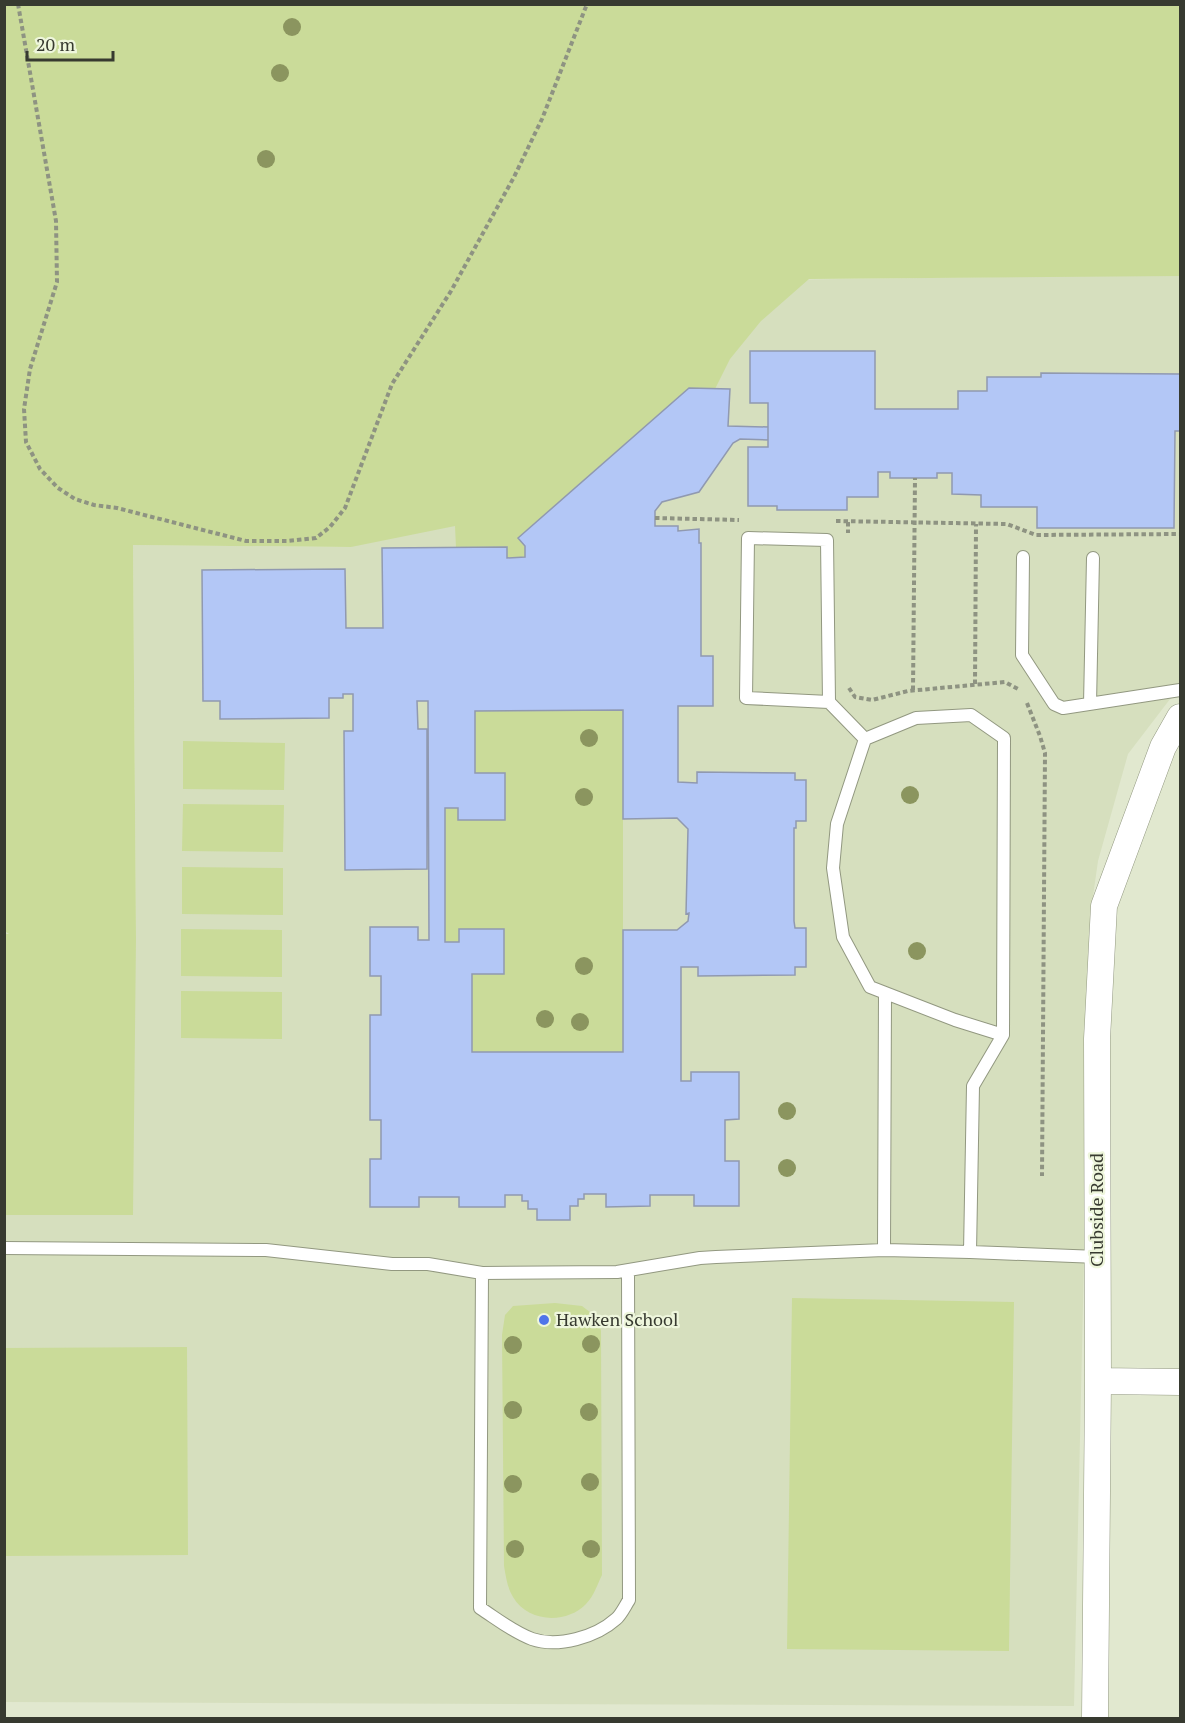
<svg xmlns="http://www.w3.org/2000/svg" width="1185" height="1723" viewBox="0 0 1185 1723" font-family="'PT Serif',serif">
<rect width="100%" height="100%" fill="#e1e8cf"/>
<path fill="#d6dfbe" d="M1147,275L1180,276V686L1128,754L1098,861L1092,903L1074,1706L5,1702L4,931L10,935L136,937L133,545L351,547L691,281Z"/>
<path fill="#cadb99" d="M5,5H1180V276L809,279L761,321L730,359L715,389L525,546V557L507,558L456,548L455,526L351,547L133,545L136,938L133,1215H5L4,934H9L4,931Z
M623,710V1052H472V974H504V929H459V942H445V808H458L459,820H505V773H475V711Z
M183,741L285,743L284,790L183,789Z
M183,804L284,805L283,852L182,851Z
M182,867L283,868V915L182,914Z
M181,929L282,930V977L181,976Z
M181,991L282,992V1039L181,1038Z
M792,1298L1014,1302L1009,1651L787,1649Z
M555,1303L582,1306L599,1319L601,1331L602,1575C597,1585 594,1596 586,1604C567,1624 528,1623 513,1597C507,1587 506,1577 504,1566L502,1335L505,1315L513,1306Z
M187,1347L188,1555L5,1556V1348Z"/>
<path fill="#b3c7f6" stroke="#9099b0" stroke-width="1.5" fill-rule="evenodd" d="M750,351H875V409H958V391H987V377H1041V373L1180,374V431H1175L1174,528H1037V507H981V495L952,494V473H937V478H890V472H878V497H847V510H777V506H748V447H768V403H750Z
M689,388L730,389L728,426L768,427V440L740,439L733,443L699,492L662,502L655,511V526H678V531L699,529V543H701V656H713V706H678V782L697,783V772L795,773V780H806V821H796V828H794V921L795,928H806V967H795V975L698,976V967H681V1081H691V1072H739V1119L725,1120V1161H739V1206H694V1195H650V1206L606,1207V1194H584V1199H578V1206H570V1220H537V1209H528V1201H522V1195H505V1207H459V1197H419V1207H370V1159H381V1120H370V1015H381V976H370V927H418V940H429L428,701H417L418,729H427V869L345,870L344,731H353V694H343V698H329V718L220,719V701H203L202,570L345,569L346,628H383L382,548L507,547V558L525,557V546L518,538ZM623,710V819L677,818L688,829L686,914L689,913L688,921L677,930H623V1052H472V974H504V929H459V942H445V808H458V820H505V773H475V711Z"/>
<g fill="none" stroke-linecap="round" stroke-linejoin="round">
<g stroke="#929880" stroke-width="14">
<path id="service" d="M1023,557L1022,655L1054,704L1063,708L1180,690
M829,702L746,698L748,538L827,540L829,702L865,739
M1090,704L1093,558
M1003,1035L955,1020L870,987L843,937L833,868L837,824L865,739L916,718L971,715L1004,738L1003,1035L973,1086L970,1252L1098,1257
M4,1248L266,1250L392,1264H428L482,1273L617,1272L700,1258L716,1257L884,1250L970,1252
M884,1250L885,993
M482,1273L480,1608C497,1619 513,1632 532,1639C558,1648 596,1637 616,1619C621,1615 625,1606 629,1600L628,1271"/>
</g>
<g stroke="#929880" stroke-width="27">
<path id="minor" d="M1098,1381L1180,1382
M1095,1718L1098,1381L1097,1039L1104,906L1163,747L1180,717"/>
</g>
<path stroke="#8e9382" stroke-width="4" stroke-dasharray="4.5 3" stroke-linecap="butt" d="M18,4L56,221L57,282L30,369L24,409L26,442L40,469L58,488L75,499L94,505L117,508L246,541H288L316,538L330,527L345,508L392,384L451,291L514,177L542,119L587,4
M655,518L739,520
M836,521L1007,524L1036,535L1180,534
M848,522V533
M975,684L976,524
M849,688L855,697L872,700L908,691L1005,682L1018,689
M913,690L915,478
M1027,703L1040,736L1045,753L1042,1176"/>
<use href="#service" stroke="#fff" stroke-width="12"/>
<use href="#minor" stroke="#fff" stroke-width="26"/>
</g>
<g fill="#8b955f">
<circle cx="292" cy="27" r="9"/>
<circle cx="280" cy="73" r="9"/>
<circle cx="266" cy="159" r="9"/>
<circle cx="589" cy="738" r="9"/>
<circle cx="910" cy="795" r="9"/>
<circle cx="584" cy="797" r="9"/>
<circle cx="917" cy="951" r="9"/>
<circle cx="584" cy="966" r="9"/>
<circle cx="545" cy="1019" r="9"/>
<circle cx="580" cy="1022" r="9"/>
<circle cx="787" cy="1111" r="9"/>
<circle cx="787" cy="1168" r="9"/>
<circle cx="591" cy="1344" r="9"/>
<circle cx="513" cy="1345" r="9"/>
<circle cx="513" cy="1410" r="9"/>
<circle cx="589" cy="1412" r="9"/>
<circle cx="590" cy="1482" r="9"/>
<circle cx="513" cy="1484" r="9"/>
<circle cx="515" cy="1549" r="9"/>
<circle cx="591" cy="1549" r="9"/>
</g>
<circle fill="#5075e9" stroke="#eef6dc" stroke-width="2" cx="544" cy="1320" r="6"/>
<g text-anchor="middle" stroke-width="4.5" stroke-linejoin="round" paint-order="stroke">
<g font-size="18" fill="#373a30" stroke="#eef6dc">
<text transform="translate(1097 1210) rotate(-90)" y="6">Clubside Road</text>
</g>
<g font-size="18" fill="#373a30" stroke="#eef6dc" text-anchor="start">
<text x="556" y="1326">Hawken School</text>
</g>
</g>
<rect width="1185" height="1723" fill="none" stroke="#373a30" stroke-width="12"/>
<path d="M27 51v9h86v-9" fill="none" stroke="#373a30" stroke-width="3"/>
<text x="36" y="51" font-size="18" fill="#373a30" stroke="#eef6dc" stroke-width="4.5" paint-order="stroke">20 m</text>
</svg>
